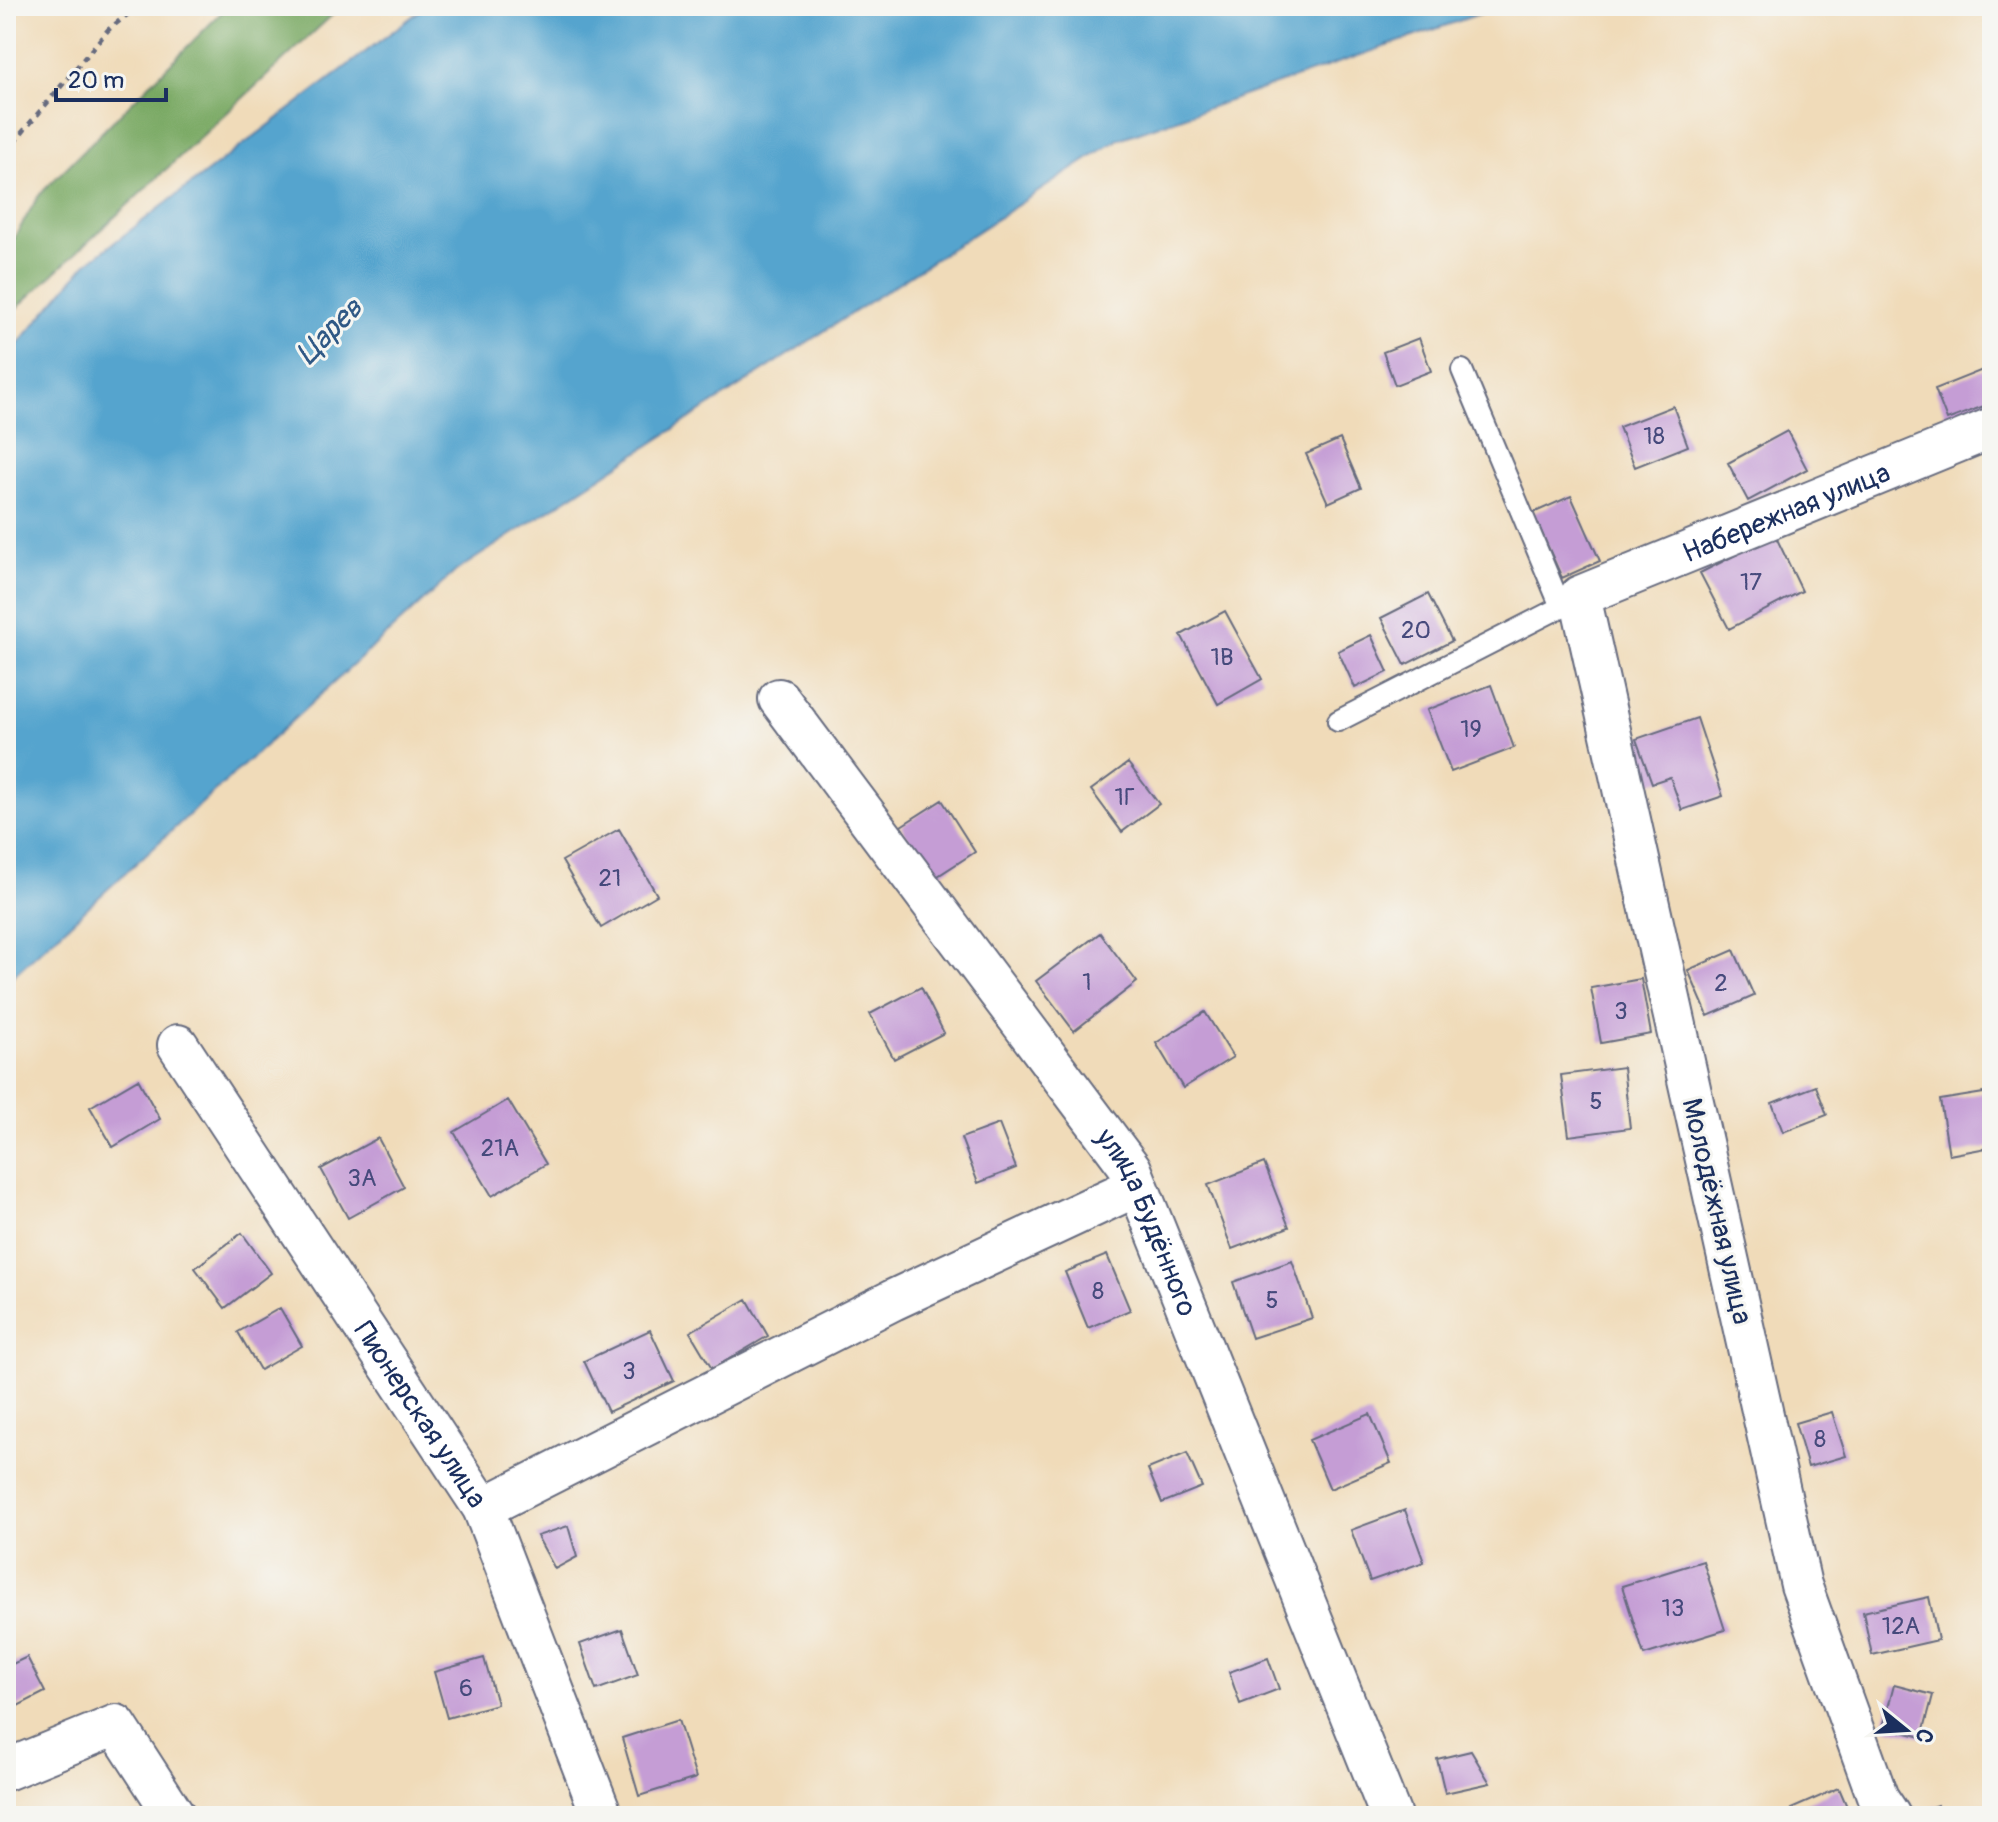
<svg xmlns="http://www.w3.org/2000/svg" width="1998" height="1822" viewBox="0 0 1998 1822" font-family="Pangolin,sans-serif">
<rect width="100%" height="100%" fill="#f6f6f2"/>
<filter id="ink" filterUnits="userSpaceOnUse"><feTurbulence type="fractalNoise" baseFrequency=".0125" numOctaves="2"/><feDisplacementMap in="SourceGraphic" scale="16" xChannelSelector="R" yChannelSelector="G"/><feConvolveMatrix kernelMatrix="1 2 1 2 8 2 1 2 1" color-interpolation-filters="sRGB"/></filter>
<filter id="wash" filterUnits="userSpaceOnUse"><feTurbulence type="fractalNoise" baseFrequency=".006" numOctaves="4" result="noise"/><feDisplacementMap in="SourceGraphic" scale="32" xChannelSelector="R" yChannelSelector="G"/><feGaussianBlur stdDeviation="1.8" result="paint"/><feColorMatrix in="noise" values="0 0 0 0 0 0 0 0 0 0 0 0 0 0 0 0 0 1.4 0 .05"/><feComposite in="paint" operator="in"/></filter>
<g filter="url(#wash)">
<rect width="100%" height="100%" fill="#f0dbb9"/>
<path fill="#78a862" stroke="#4a6c60" stroke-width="2" d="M228,6H342L6,318V252L39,195Z"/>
<path fill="#54a4ce" stroke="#386a96" stroke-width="2" d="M426,6H1502L1119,139L456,571L6,982V358L86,264Z"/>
<g id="blocks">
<path fill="#c59dd5" d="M1419,338L1431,371L1395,385L1383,352Z
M1990,367L1992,373V403L1947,420L1935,389Z
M1673,406L1688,446L1635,467L1619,427Z
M1787,431L1807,469L1748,501L1728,463Z
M1340,439L1361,488L1328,503L1306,454Z
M1571,496L1600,561L1562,578L1533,513Z
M1775,535L1802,591L1729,629L1700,573Z
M1428,594L1452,641L1405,665L1381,618Z
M1225,611L1262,679L1218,704L1181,635Z
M1371,635L1388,672L1355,688L1338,651Z
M1491,685L1514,748L1451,772L1427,710Z
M1697,718L1723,796L1682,810L1670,777L1652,783L1636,739Z
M1128,763L1159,804L1122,832L1091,790Z
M942,800L975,852L933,879L901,826Z
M619,829L657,895L601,928L562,861Z
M1100,933L1137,982L1074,1031L1036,981Z
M1734,950L1754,996L1708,1016L1688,970Z
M1641,979L1651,1034L1601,1043L1591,988Z
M921,987L944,1033L894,1059L870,1014Z
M1205,1012L1233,1057L1183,1088L1156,1043Z
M1623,1067L1630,1128L1569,1136L1561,1075Z
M138,1079L160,1119L113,1147L90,1107Z
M1816,1086L1827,1115L1783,1132L1772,1103Z
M1990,1092L1992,1105V1147L1949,1155L1940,1100Z
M508,1100L546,1164L492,1196L454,1132Z
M999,1124L1016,1168L978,1183L961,1138Z
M378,1138L404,1187L348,1218L321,1169Z
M1264,1163L1289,1227L1232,1249L1208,1185Z
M242,1233L271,1273L225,1308L195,1268Z
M1107,1255L1130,1310L1088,1328L1065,1272Z
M1292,1261L1312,1318L1252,1338L1233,1282Z
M747,1299L768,1336L712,1369L690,1332Z
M280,1308L302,1346L260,1370L238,1332Z
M650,1330L674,1381L608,1412L584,1361Z
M1832,1412L1846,1456L1808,1467L1795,1423Z
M1370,1414L1391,1463L1330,1489L1309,1440Z
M1187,1453L1202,1487L1162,1503L1148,1469Z
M1405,1510L1424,1562L1370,1581L1351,1530Z
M568,1526L577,1557L555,1569L537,1536Z
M1703,1561L1725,1630L1644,1655L1622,1586Z
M1929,1597L1938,1640L1872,1655L1863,1612Z
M622,1629L638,1675L596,1690L580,1644Z
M27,1657L45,1692L10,1710L6,1703V1667Z
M484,1658L497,1704L447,1718L434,1672Z
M1268,1658L1279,1689L1240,1704L1229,1672Z
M1894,1685L1933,1695L1922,1737L1883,1727Z
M678,1720L696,1778L639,1796L622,1738Z
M1471,1751L1490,1783L1445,1793L1437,1759Z
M1839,1788L1851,1816H1794L1791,1809Z
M1937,1805L1941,1816H1919L1918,1812Z"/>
</g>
</g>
<g filter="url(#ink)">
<use href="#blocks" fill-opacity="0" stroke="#666b7e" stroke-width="2"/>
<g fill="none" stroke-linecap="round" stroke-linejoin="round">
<g stroke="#666b7e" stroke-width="24">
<path id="lane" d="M1462,370L1561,607L1580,596
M1338,721L1561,607"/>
</g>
<g stroke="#666b7e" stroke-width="44">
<g id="street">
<path id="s1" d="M779,699L1131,1169L1391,1816"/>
<path id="s2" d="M178,1045L483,1508L602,1816"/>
<path d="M483,1508L893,1300L1137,1186"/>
<path d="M6,1770L116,1725L175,1816"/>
<path id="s3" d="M1890,1816L1878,1798L1801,1585L1580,596L1992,428"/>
</g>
</g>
<path stroke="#666b7e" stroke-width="5" stroke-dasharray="6 6" stroke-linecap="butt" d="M6,152L108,30L138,6"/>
<use href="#lane" stroke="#fff" stroke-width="20"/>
<use href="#street" stroke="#fff" stroke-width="40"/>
</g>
</g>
<g text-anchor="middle" stroke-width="6" stroke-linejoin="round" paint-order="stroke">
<g font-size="24" fill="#464a7c">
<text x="1654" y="444">18</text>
<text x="1751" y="590">17</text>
<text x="1416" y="638">20</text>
<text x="1222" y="665">1В</text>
<text x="1471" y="737">19</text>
<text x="1125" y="805">1Г</text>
<text x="610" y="886">21</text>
<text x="1087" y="990">1</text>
<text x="1721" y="991">2</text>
<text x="1621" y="1019">3</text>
<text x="1596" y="1109">5</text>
<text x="500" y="1156">21А</text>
<text x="362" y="1186">3А</text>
<text x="1098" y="1299">8</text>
<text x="1272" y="1308">5</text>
<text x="629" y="1379">3</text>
<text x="1820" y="1447">8</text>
<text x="1673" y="1616">13</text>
<text x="1901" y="1634">12А</text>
<text x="466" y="1696">6</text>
</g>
<g font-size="28" fill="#1b2f5e" stroke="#f6f6f2">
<text dy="10" stroke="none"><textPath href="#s3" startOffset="1484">Набережная улица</textPath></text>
<text transform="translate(1718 1211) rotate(77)" y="10">Молодёжная улица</text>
<text dy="10" stroke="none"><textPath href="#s1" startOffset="642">улица Будённого</textPath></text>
<text dy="10" stroke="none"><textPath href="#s2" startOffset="442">Пионерская улица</textPath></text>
</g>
<g font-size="30" font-style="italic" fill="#2f5885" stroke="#f6f6f2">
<text transform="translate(329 331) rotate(-45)" y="10">Царев</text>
</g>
</g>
<rect width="1998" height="1822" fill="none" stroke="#f6f6f2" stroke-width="32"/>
<g transform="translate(1906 1730) rotate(108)" stroke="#f6f6f2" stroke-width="6" paint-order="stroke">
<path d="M0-6L14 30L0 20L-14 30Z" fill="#1b2f5e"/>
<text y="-12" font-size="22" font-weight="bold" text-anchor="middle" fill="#1b2f5e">С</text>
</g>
<path d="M56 88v12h110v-12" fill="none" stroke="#1b2f5e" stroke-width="4"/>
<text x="68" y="88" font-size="24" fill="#1b2f5e" stroke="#f6f6f2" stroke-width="6" paint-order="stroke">20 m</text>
</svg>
